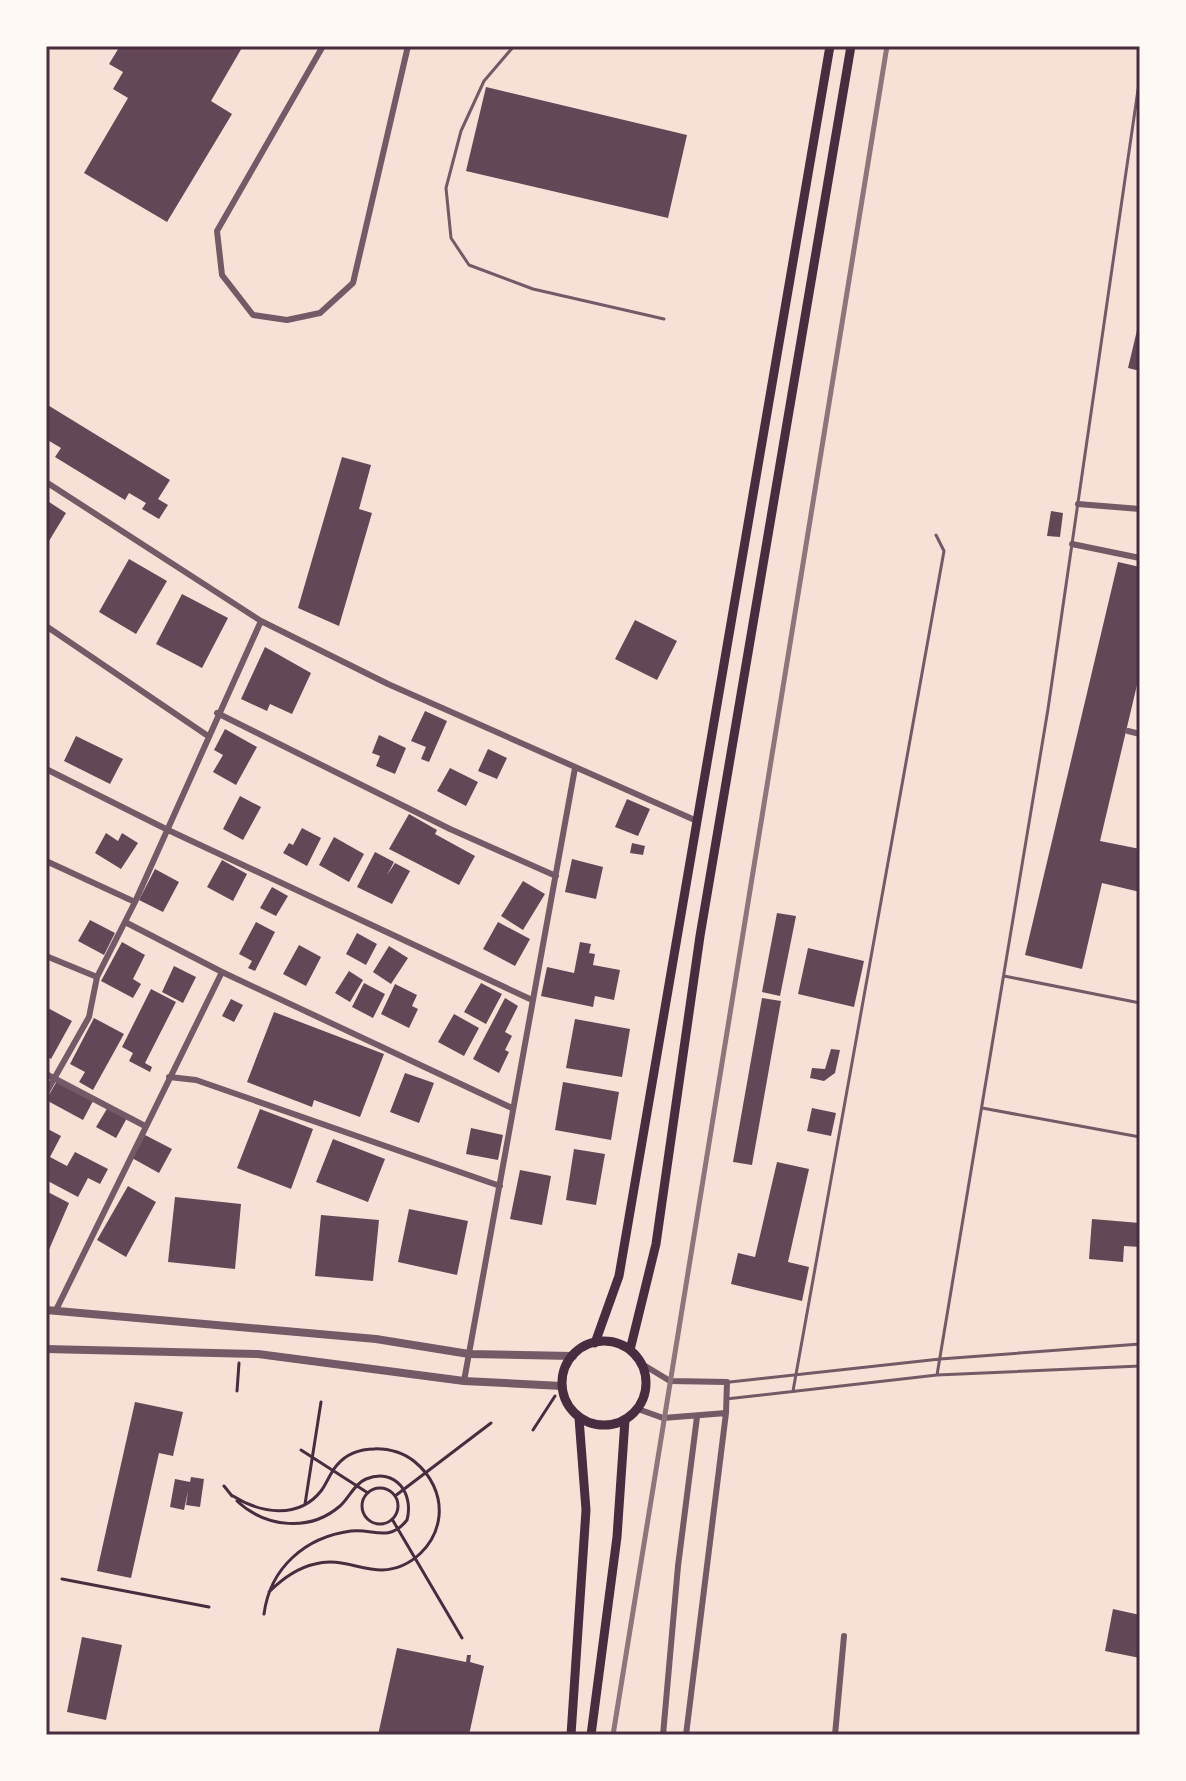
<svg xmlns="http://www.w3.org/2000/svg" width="1186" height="1781" viewBox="0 0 1186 1781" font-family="'PT Serif',serif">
<rect width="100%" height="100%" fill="#f7e1d7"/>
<path fill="#644757" d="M120,46H243L211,101L232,114L167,222L84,173L128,98L113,89L123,72L109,64Z
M486,87L687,135L668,218L466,171Z
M1139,322H1140V371L1128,368Z
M46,404L170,480L158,499L168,505L159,519L142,509L146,503L129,493L125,500L55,457L61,448L46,439Z
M342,457L371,465L359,509L372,513L339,626L298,608Z
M46,500L66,513L49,541L46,539Z
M1051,511L1063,513L1060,537L1047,536Z
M129,559L167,581L136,634L99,612Z
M1118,562L1140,567V685H1137L1100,841L1140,849V892L1102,883L1082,969L1025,955Z
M182,594L228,618L202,668L156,644Z
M635,620L677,641L657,680L615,659Z
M265,647L311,673L292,714L270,704L267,711L241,699Z
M425,711L447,721L429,762L421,759L426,747L411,741Z
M225,729L257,747L236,785L213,772L223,755L214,750Z
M379,735L406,748L395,774L376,766L380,756L372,753Z
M76,736L123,759L110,784L64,761Z
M488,749L507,758L497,779L478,771Z
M450,768L478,782L466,806L437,791Z
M240,796L261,807L243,840L223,829Z
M627,799L650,809L638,836L615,827Z
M409,814L437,830L435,834L475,856L459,885L389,849Z
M302,828L321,838L307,866L283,853L289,843L293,845Z
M106,833L118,841L122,833L138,843L121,869L95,853Z
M334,837L364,854L349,882L319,865Z
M632,843L645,846L643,855L630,853Z
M375,852L394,862L387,875L395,863L410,871L392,904L357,887Z
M572,859L603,867L596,899L565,892Z
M222,860L247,874L233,901L207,887Z
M155,869L179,882L163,912L139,900Z
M523,881L545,894L523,930L501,916Z
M272,887L288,896L276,916L260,908Z
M777,913L796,916L780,996L762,992Z
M90,920L115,933L104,955L78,941Z
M256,922L275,932L255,971L248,968L252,961L239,954Z
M498,922L530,939L515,966L483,949Z
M357,933L377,944L366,965L346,954Z
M122,942L145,955L133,979L141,984L133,998L101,981Z
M580,942L591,944L589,953L595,954L593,965L620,970L614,1000L595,996L593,1007L541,996L547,967L574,973Z
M299,945L321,957L306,986L283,974Z
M389,946L408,958L391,984L373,972Z
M808,948L864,961L854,1007L798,994Z
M174,966L196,977L183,1003L162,992Z
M349,971L363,980L350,1002L335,993Z
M364,983L385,994L373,1018L352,1007Z
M481,983L502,994L486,1024L464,1012Z
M395,984L417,995L412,1006L418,1009L409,1028L381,1014Z
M151,989L176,1002L145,1063L152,1067L150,1072L129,1061L133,1053L122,1047Z
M505,998L518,1006L505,1032L512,1036L505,1050L509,1052L499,1073L473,1059Z
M762,998L781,1001L752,1165L733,1162Z
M231,999L243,1005L234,1022L222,1016Z
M46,1007L72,1021L51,1059L46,1056Z
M274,1012L384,1054L360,1117L314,1100L312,1107L247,1082Z
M454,1014L479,1028L464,1056L438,1042Z
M94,1018L124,1034L93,1090L79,1082L85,1072L70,1064Z
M575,1019L630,1029L622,1077L566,1068Z
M831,1049L840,1050L835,1073L824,1081L810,1078L812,1068L825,1069Z
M405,1073L434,1083L419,1123L390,1112Z
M57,1081L93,1101L83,1120L46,1100Z
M563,1082L619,1092L611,1140L555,1130Z
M108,1107L127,1118L116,1138L96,1127Z
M812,1108L836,1113L831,1136L807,1131Z
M260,1109L313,1129L291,1189L237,1168Z
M46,1128L61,1136L50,1157L67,1166L75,1152L108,1169L100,1184L88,1178L78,1197L46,1180Z
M471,1128L503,1135L498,1160L466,1154Z
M145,1135L172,1149L159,1173L132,1158Z
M333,1139L385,1159L368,1202L316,1182Z
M574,1149L605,1154L596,1205L566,1200Z
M777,1162L809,1169L788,1262L809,1267L802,1301L731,1284L738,1253L755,1257Z
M520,1170L551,1176L542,1225L510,1219Z
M128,1186L156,1202L126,1257L97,1240Z
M46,1191L69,1203L48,1252L46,1251Z
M175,1197L241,1204L235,1269L168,1262Z
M409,1209L468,1221L457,1275L398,1262Z
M321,1215L379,1220L373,1281L315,1276Z
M1092,1219L1140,1223V1247L1124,1246L1123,1262L1089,1259Z
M135,1402L183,1412L173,1456L159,1453L131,1578L97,1571Z
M191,1477L204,1479L200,1507L186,1505L188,1491L184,1510L170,1507L175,1479L190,1482Z
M1113,1609L1140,1615V1658L1105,1651Z
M82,1637L122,1645L106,1720L67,1712Z
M397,1648L466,1662L467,1655H471L470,1662L484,1666L469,1735H378Z"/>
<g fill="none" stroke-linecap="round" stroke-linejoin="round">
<path stroke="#4a2c40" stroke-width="3" d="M237,1391L239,1363
M533,1430L555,1396
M301,1450L368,1493
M224,1486L232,1496
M362 1506a18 18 0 1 1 36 0a18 18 0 1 1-36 0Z
M233,1496C260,1513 298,1520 321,1491C327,1483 330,1473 337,1465C355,1443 394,1445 415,1462C431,1475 441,1495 439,1516C436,1545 411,1569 382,1570C359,1570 339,1557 315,1564C297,1568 282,1579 269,1592
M395,1496L491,1423
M237,1501C266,1528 310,1532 340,1506C349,1498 354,1484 366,1479C396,1467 414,1494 407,1520C389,1543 373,1528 351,1531C305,1537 270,1568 264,1614
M305,1504L321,1402
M392,1519L462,1638
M62,1579L209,1607"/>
<path stroke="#755966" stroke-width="3" d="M514,46L484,81L461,131L446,188L451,238L469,265L533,289L664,319
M1004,976L1140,1003
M982,1108L1140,1137
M937,1375L1048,709L1140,76
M730,1382L940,1359L1140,1344
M793,1391L944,551L936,535
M726,1399L937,1375L1140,1366"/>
<path stroke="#755966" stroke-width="6" d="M323,46L217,231L222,275L253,315L287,320L320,313L353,283L408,46
M46,482L261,621L388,684L697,821
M1078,504L1140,509
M1072,544L1140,558
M46,626L208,736
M217,713L450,829L556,876
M1128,731L1140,734
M46,769L168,830L530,999
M46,861L135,902
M125,922L222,972L512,1108
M46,956L97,977
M46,1074L145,1126
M169,1077L196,1080L500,1186
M46,1093L89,1017L97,977L135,902L261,621
M56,1310L222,972
M642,1364L670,1381L727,1382L726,1413L686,1735
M464,1381L575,768
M638,1409L663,1418L726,1413
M663,1735L678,1566L697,1417
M835,1735L844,1636"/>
<path stroke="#755966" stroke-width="8" d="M46,1310L376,1339L469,1354L573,1356
M46,1349L258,1354L464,1381L562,1386"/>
<path stroke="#4a2c40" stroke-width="9" d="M562 1383a42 42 0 1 1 84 0a42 42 0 1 1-84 0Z
M595,1343L619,1276L830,46
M630,1350L656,1244L700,936L851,46
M571,1735L586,1510L579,1418
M591,1735L617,1537L625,1420"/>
<path stroke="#8f747c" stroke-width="5" d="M613,1735L887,46"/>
</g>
<rect width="1186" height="1781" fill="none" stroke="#fffaf5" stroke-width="96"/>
<rect x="48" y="48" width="1090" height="1685" fill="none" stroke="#4a2c40" stroke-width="3"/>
</svg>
